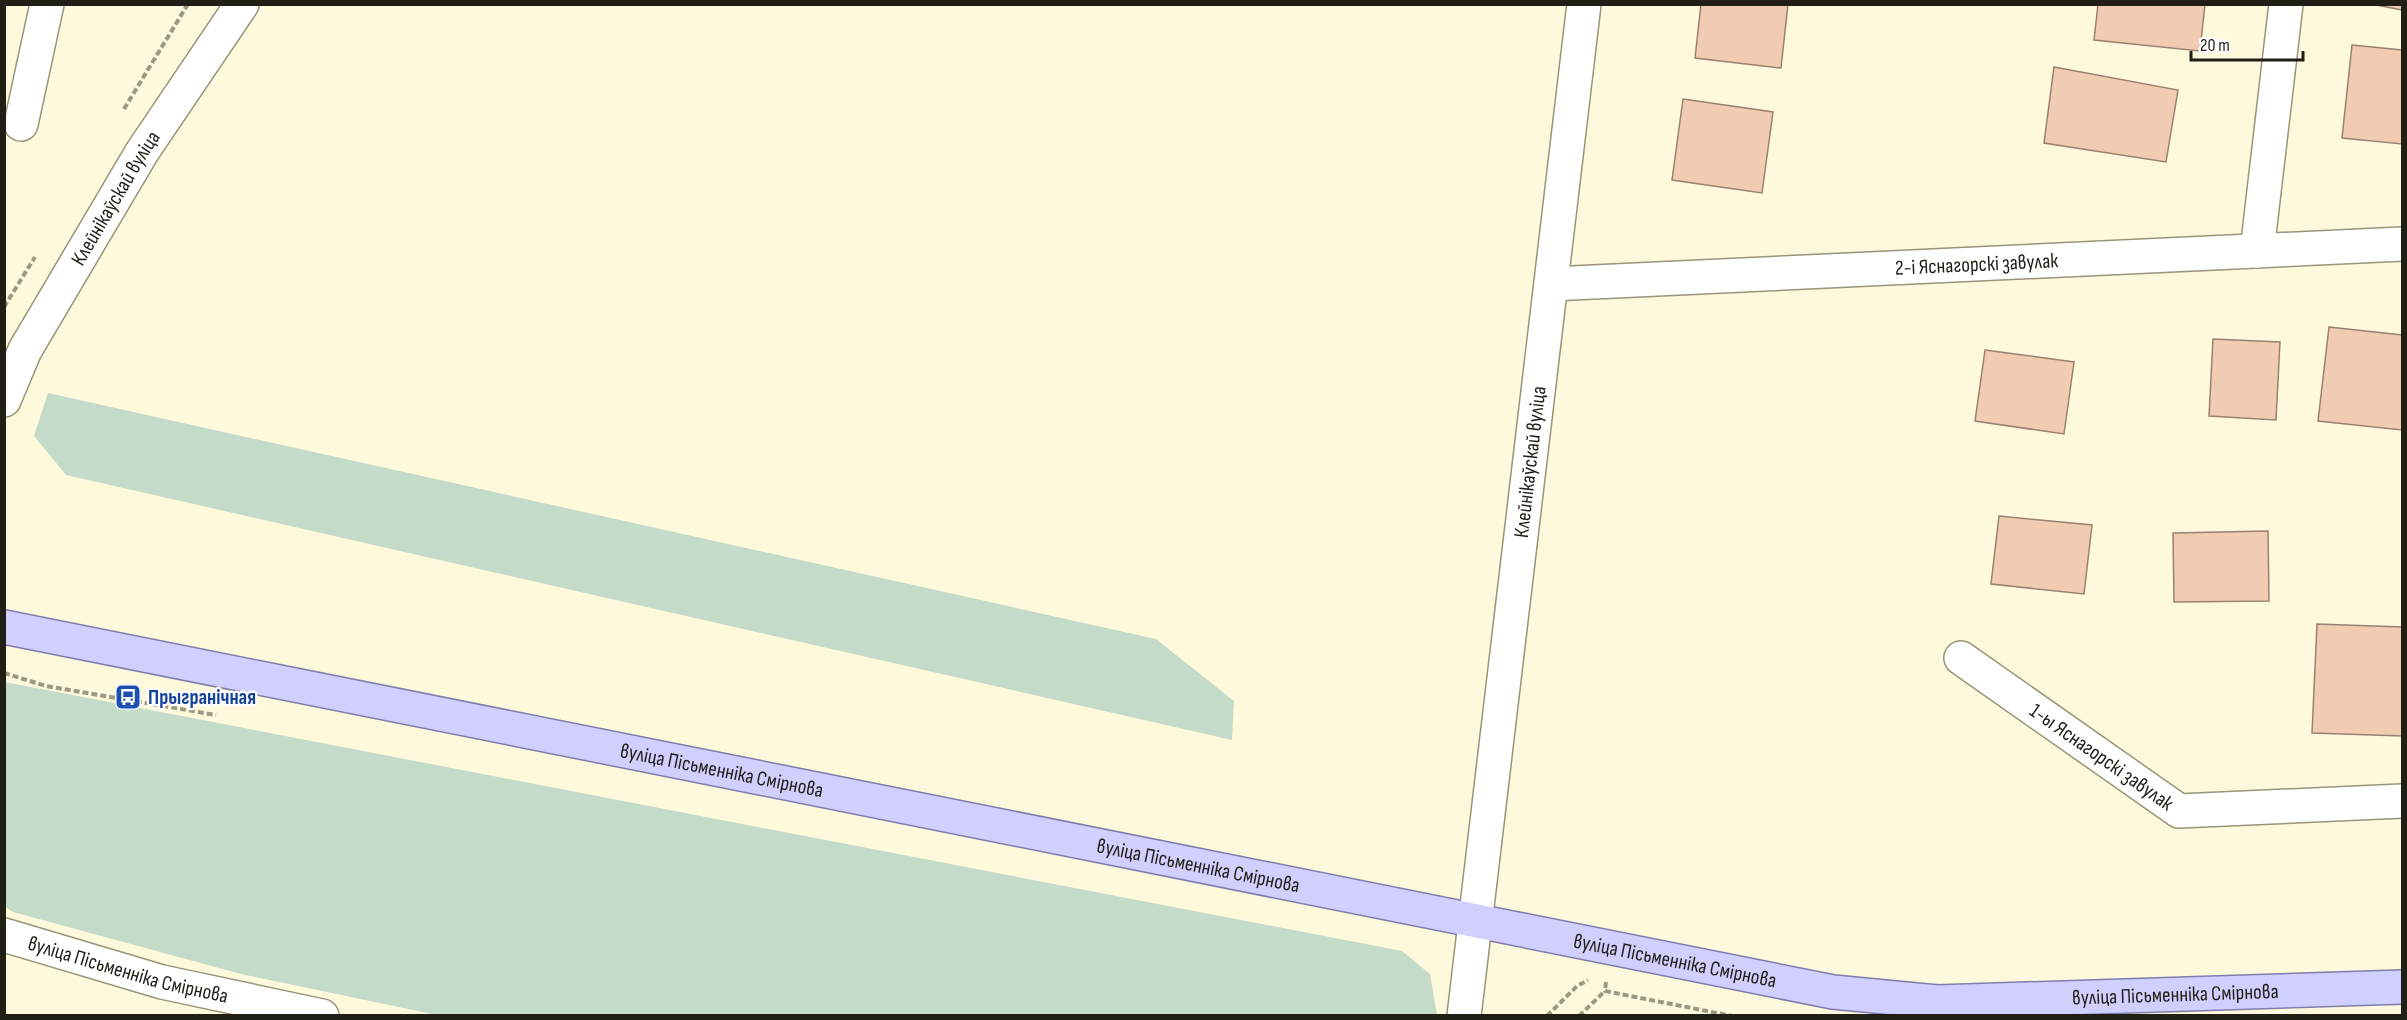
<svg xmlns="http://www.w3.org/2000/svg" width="2407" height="1020" viewBox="0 0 2407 1020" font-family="'Sofia Sans Condensed',sans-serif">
<rect width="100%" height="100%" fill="#fef9dc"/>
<path fill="#c3dbc8" d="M48,393L1156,639L1234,701L1232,740L66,475L34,436Z
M5,682L1402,951L1430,974L1437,1015H437L241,974L13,912L5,907Z"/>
<path fill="#f1cbb2" stroke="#9a8272" stroke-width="1.5" d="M1701,4H1788L1781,68L1695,58Z
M2098,4H2205L2200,51L2094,40Z
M2371,4H2402V10Z
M2352,45L2402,50V144L2342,138Z
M2054,67L2178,90L2166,162L2044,143Z
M1683,99L1773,112L1762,193L1672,180Z
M2329,327L2402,335V430L2318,421Z
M2213,339L2280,342L2276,420L2209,416Z
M1985,350L2074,362L2064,434L1975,421Z
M1999,516L2092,525L2084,594L1991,584Z
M2268,531L2269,601L2174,602L2173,533Z
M2317,624L2402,627V736L2312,733Z"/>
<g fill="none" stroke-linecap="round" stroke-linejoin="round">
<g stroke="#99947a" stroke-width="36">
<g id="minor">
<path d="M21,124L47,4"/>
<path d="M2257,251L2286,4"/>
<path id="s1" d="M1551,284L2402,244"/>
<path id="s2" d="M4,400L25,350L142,152L242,4"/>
<path id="s3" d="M1961,658L2179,811L2402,801"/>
<path id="s4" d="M4,935L162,982L322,1016"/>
<path id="s5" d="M1464,1016L1584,4"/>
</g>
</g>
<g stroke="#7f7dac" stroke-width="36">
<g id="major">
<path id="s6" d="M4,627L1833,992L1937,1002L2402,987"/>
</g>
</g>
<path stroke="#9c9884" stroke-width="4" stroke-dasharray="6 3" stroke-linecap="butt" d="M124,109L188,4
M4,307L35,257
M4,673L46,686L216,715
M1606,982L1605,991L1732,1016
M1547,1016L1577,986L1588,980
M1579,1016L1605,991"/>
<use href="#minor" stroke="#fff" stroke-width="33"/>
<use href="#major" stroke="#d1cffe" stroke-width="33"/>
</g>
<defs>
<g id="bus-square" transform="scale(1.35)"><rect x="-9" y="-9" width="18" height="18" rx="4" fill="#1a4fb4" stroke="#fff"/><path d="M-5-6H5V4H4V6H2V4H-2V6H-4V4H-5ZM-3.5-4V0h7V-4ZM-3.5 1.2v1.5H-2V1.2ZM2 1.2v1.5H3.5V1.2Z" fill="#fff"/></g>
</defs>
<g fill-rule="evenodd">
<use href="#bus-square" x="128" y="697"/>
</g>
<g text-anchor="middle" stroke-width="4.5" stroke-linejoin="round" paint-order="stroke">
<g font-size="21" fill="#211f15" stroke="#fff">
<text dy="7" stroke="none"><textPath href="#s2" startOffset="231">Клейнікаўскай вуліца</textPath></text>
<text dy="7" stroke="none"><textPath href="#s1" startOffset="426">2-і Яснагорскі завулак</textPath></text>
<text dy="7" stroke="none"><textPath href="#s5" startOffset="558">Клейнікаўскай вуліца</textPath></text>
<text dy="7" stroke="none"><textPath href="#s3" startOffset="172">1-ы Яснагорскі завулак</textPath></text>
<text dy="7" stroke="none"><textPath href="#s6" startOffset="732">вуліца Пісьменніка Смірнова</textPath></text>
<text dy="7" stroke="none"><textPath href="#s6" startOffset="1218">вуліца Пісьменніка Смірнова</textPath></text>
<text dy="7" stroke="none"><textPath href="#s6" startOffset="1704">вуліца Пісьменніка Смірнова</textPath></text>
<text dy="7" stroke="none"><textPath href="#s4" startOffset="129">вуліца Пісьменніка Смірнова</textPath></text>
<text dy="7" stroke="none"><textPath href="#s6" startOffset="2208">вуліца Пісьменніка Смірнова</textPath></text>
</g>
<g font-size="21" font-weight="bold" fill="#164399" stroke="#fff" text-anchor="start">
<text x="148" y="704">Прыгранічная</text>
</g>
</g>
<rect width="2407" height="1020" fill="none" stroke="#211f15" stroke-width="12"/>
<path d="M2191 51v9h112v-9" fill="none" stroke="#211f15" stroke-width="3"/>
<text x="2200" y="51" font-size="18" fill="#211f15" stroke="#ffffff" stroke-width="4.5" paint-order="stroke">20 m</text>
</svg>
